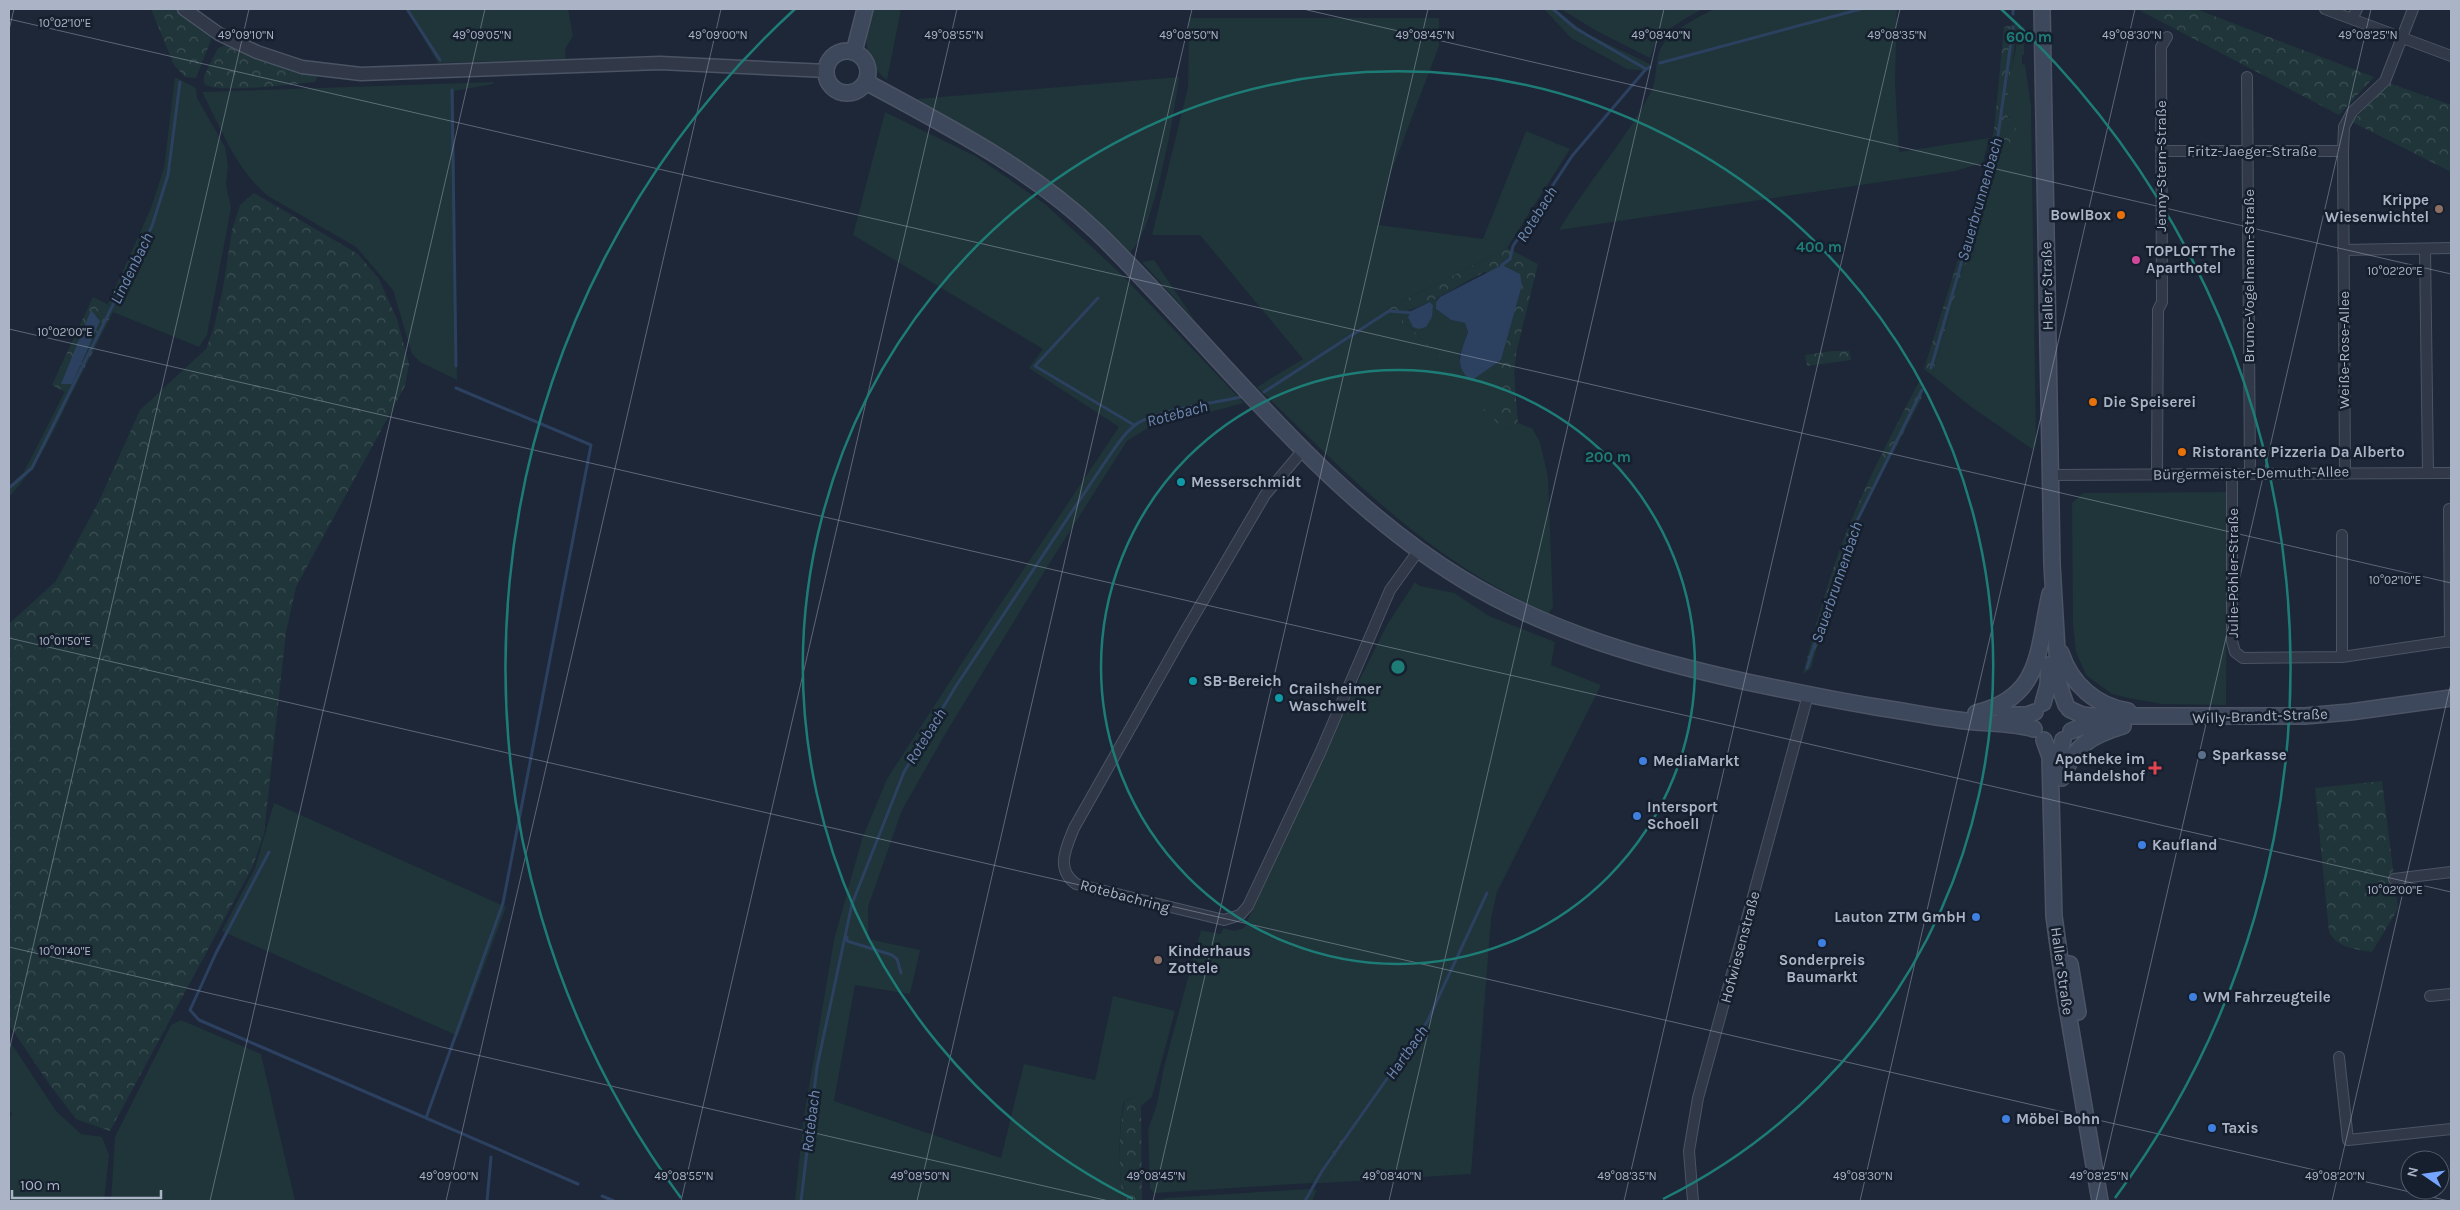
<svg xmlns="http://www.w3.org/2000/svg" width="2460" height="1210" viewBox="0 0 2460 1210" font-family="Karla,sans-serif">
<defs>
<pattern id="forest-crowns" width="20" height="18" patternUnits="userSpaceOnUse" patternTransform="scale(1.25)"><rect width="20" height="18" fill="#1f3539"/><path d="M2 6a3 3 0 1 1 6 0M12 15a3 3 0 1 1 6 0" fill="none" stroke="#3d5054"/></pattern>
</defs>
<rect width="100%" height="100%" fill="#1d2738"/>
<path fill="#1f3539" d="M406,9H568L573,36L565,49L566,59L438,63Z
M872,9H901L887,80C860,59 866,39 872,9Z
M1544,9H1554L1589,35L1650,64V71L1627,69L1571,38Z
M1561,9H1703C1682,20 1656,33 1650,58L1595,30Z
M1714,9H1897L1895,83L1899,152L1989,138L1983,163L1955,171L1559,230C1587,183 1624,142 1650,94C1659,77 1653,58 1664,43C1676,28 1697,18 1714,9Z
M1189,18H1439V46L1390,175L1379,225L1483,239L1526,131L1570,149L1507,248L1389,308L1454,380L1456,371L1403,321L1402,313L1411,311L1408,317L1433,305L1430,302L1440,297L1437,300L1436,309L1451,320L1465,323L1468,332L1459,357L1471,380L1501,360V401L1484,409L1503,429L1518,423L1532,428L1540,442L1548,477L1553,607L1549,613C1538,612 1525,602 1515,597C1415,547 1336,463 1257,387L1303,359L1200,235H1152L1188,87Z
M2016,24L2024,27V55H2022V64L2025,65L2031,106L2036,443L2032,449L1970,406L1932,375L1964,266L1976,253L1973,240L1993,163L1999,154L2007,150L2011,122C1999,107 2013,66 2016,48C2017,41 2016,32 2016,24Z
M175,77L196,88L197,98L225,147L228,165L226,184L231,208L207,335L199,347L113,312L115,308L108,304L151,208L164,168Z
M1179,77C1175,111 1154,234 1130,252L1006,154L917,99Z
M494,82L493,84L454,91L457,380L420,362L412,354L393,290L356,247L268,196C236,170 221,128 202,92Z
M885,112L977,157L1045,204L1119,272L1244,403L1148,428L1127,441L1049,564L947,731L902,810L868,907V939L920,950L910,994L855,985L834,1101L1001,1158L1024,1064L1095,1080L1113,996L1175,1011L1152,1097L1141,1106L1135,1097L1124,1101C1117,1134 1120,1168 1122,1201H795L803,1122L834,940L862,839L887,779L991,618L1119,427L1029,368L1043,349L853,235Z
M1154,260L1196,322L1142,262Z
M65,391L71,395C54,432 37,467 9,497V487L24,472Z
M2227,492L2226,705L2162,704L2128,698L2112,694L2086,675L2076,652L2073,624L2072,503L2083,493Z
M1415,582L1420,586L1454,593L1489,616L1555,642L1551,665L1601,685L1497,892L1491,919L1471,1174L1322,1183L1345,1146L1341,1139L1311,1183L1154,1193L1150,1188L1148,1130L1157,1104L1164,1067L1201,930L1221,934L1223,928L1234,931L1244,928L1355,689L1387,625Z
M274,803L506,907L458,1036L222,931L255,868Z
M181,1020L261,1054L295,1201H111L115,1137L171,1025Z
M9,1040L56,1111L81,1134L102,1137L109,1155L104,1201H9V1118L12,1114L9,1110Z
M1309,1189L1317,1190L1312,1201H1155L1167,1198Z"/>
<path fill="url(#forest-crowns)" d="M151,9H176L210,34L211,40L196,78L185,77L174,65Z
M2137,9H2196L2374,77L2339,115Z
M2016,24C2017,56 2004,87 2008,118L2017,126L2007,150L1999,154L1993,163L1973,240L1976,253L1964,266L1932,375L1924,369L1984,176L1994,130L2004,27Z
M226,45L271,64L318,75L315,82C295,84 217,94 204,84V76L218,48Z
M2389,83L2451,105V172L2352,122Z
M254,193L358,254L379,279L397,319L409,364L405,386L296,587L286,632L264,834L253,866L110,1131L76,1119L50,1085L9,1025V624L56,581L100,499L140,410L206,349L214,327L223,288L232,230L240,205Z
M1507,248L1538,264L1516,354L1514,375L1518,423L1503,429L1483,409L1501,400V360L1522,281L1484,272L1430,302L1402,313L1403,321L1456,371L1455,381L1390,323L1389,308Z
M93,297L115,308L71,395L52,385Z
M1832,351H1849L1851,360L1807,366L1805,355Z
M1921,378L1922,397L1856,524L1839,568L1811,668L1803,674C1814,631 1826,588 1841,546C1862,489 1893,432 1921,378Z
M2382,781L2398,909L2372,952C2358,950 2336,947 2329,932L2315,788Z
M1135,1097L1141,1106L1142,1201H1122C1120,1168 1117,1134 1125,1101Z
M1341,1139L1345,1146L1322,1183H1311Z"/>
<path fill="#2c405f" d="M1502,265L1520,274L1522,285L1501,360L1471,381C1453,365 1461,352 1468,332L1465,323L1451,320L1436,309V302L1440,297Z
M1430,302L1433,305L1432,317L1426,327L1419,329L1413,327L1408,317L1411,311Z
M91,310L100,321L72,384H61Z"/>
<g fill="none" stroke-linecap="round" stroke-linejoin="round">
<path stroke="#2c405f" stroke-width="3" d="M407,9L440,60
M1553,9L1575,28L1646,69
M2013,9V14
M1660,63L1861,9
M452,90L456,366
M1501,269L1502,265L1510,259L1513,246L1572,156L1646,69L1650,67
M1098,298L1035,366L1134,425
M1931,368L1998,136L2013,27
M456,388L591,445L503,903L426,1118L578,1184
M1264,392L1389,311L1413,313
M9,488L32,468L152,226L168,175L180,82
M1807,668L1849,537L1922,390
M269,852L216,953L190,1010L199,1020L426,1118
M847,937V941L892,955L897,959L901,973
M602,1196L614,1201
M487,1201L491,1157
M801,1201L817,1067L852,904L904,772L956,686L1105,462C1114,450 1122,435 1134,426C1153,410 1215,403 1241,397
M1305,1201L1322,1171L1427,1022L1487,893"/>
<g stroke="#4b5464" stroke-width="12">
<path id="minor" d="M2325,9L2451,56
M2352,19L2357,9
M2247,77L2250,474
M2161,151H2343
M2425,249L2428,472
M2343,250L2451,248
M1304,449L1265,495L1183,635L1074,828C1066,848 1055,869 1076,884L1224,920L1240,915L1248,906L1320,753L1390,590L1419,550
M2345,472L2343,151L2344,127L2352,112L2385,81L2413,9
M2157,474L2158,310L2162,302L2161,47L2167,37
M2050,475L2451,473
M2232,475V641L2235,652L2243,658L2342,657L2451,641
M2449,509L2450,642
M2342,535V657
M2394,879L2451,872
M2430,996L2451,994
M2339,1057L2348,1140L2451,1129
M1693,1201L1689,1151L1698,1098L1808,695"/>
</g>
<g stroke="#4b5464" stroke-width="15">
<path id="tertiary" d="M184,9L219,34L257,52L302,67L361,74L660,63L827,71"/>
</g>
<g stroke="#4b5464" stroke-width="18">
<path id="secondary" d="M2042,9L2052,564L2059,685L2066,705
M826 72a21 21 0 1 1 42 0a21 21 0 1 1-42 0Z
M854,52L865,9
M866,82C947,126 1030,168 1097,232C1216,348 1319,492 1462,579C1550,633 1648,660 1747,682C1790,691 1833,700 1876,707C1904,711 1931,717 1958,720C1983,724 2010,722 2034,729
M2061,653C2071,684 2096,706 2128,711
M2043,703L2048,685L2049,665
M2069,709L2082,715L2091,716H2305L2350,712L2451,698
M1976,713C2043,697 2037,649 2050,594
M2004,715H2027L2035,712
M2071,731L2081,727L2106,726
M2044,740L2050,757L2054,916L2064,989L2100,1201
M2059,774V757L2063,740
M2062,778C2075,745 2090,736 2123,726
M2070,964L2078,1012"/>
</g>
<use href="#minor" stroke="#313948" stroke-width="10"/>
<use href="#tertiary" stroke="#313948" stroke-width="12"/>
<use href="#secondary" stroke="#3e485c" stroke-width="15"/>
</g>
<path fill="none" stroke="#aab4c6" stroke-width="1" stroke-opacity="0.45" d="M1303,9L2451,274M9,19L2451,583M9,30L14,9M9,329L2451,892M9,638L2449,1201M9,947L1109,1201M9,1051L249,9M210,1201L485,9M446,1201L721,9M681,1201L957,9M917,1201L1192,9M1153,1201L1428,9M1389,1201L1664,9M1624,1201L1900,9M1860,1201L2135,9M2096,1201L2371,9M2332,1201L2451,683"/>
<g fill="none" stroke="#1e7c77" stroke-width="2.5">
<circle cx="1398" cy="667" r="297"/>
<path d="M1133 1199A595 595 0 1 1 1663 1199"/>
<path d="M681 1198A892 892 0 0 1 795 9M2001 9A892 892 0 0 1 2115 1198"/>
</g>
<g fill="#8d6e63" stroke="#161f2d" stroke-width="2">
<circle cx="2439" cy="209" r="5"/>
<circle cx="1158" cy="960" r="5"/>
</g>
<g fill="#e8710a" stroke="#161f2d" stroke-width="2">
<circle cx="2121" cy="215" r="5"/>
<circle cx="2093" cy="402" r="5"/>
<circle cx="2182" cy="452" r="5"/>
</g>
<circle fill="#d1479c" stroke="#161f2d" stroke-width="2" cx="2136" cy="260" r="5"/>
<g fill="#0f9aa8" stroke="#161f2d" stroke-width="2">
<circle cx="1181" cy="482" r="5"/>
<circle cx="1193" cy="681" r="5"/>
<circle cx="1279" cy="698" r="5"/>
</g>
<circle fill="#5c6f8a" stroke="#161f2d" stroke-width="2" cx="2202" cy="755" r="5"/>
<g fill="#3f7fe0" stroke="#161f2d" stroke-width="2">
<circle cx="1643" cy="761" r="5"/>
<circle cx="1637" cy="816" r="5"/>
<circle cx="2142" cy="845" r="5"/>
<circle cx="1976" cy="917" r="5"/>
<circle cx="1822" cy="943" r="5"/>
<circle cx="2193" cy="997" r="5"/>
<circle cx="2006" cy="1119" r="5"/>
<circle cx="2212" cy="1128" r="5"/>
</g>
<path fill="#e0444e" stroke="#161f2d" stroke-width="2" d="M2152.5 760.5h5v5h5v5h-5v5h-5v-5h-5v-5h5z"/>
<g text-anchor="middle" stroke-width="5" stroke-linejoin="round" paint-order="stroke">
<g font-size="15" fill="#aab4c6" stroke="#161f2d">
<text x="2252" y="156">Fritz-Jaeger-Straße</text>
<text transform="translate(2161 166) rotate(-90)" y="5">Jenny-Stern-Straße</text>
<text transform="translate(2249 276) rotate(-90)" y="5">Bruno-Vogelmann-Straße</text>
<text transform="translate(2047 286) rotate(-91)" y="5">Haller Straße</text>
<text transform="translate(2344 350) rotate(-90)" y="5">Weiße-Rose-Allee</text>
<text transform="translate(2251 473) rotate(-1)" y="5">Bürgermeister-Demuth-Allee</text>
<text transform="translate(2233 573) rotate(-90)" y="5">Julie-Pöhler-Straße</text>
<text transform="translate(2260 716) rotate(-2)" y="5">Willy-Brandt-Straße</text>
<text transform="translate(1125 896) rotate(15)" y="5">Rotebachring</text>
<text transform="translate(1740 947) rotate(-75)" y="5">Hofwiesenstraße</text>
<text transform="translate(2062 971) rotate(82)" y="5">Haller Straße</text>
</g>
<g font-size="15" font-weight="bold" fill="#aab4c6" stroke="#161f2d" text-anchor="start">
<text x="2429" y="205" text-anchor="end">Krippe<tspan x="2429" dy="17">Wiesenwichtel</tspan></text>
<text x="2111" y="220" text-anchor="end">BowlBox</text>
<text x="2146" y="256">TOPLOFT The<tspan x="2146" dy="17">Aparthotel</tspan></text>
<text x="2103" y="407">Die Speiserei</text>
<text x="2192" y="457">Ristorante Pizzeria Da Alberto</text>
<text x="1191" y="487">Messerschmidt</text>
<text x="1203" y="686">SB-Bereich</text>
<text x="1289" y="694">Crailsheimer<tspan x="1289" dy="17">Waschwelt</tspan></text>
<text x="2212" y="760">Sparkasse</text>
<text x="2145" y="764" text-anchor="end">Apotheke im<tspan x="2145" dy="17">Handelshof</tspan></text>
<text x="1653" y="766">MediaMarkt</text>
<text x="1647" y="812">Intersport<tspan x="1647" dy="17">Schoell</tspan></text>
<text x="2152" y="850">Kaufland</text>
<text x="1966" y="922" text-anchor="end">Lauton ZTM GmbH</text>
<text x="1168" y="956">Kinderhaus<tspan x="1168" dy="17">Zottele</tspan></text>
<text x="1822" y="965" text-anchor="middle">Sonderpreis<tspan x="1822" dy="17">Baumarkt</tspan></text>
<text x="2203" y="1002">WM Fahrzeugteile</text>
<text x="2016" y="1124">Möbel Bohn</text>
<text x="2222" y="1133">Taxis</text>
</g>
<g font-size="16" font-style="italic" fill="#6f89b2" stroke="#161f2d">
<text transform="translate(1979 199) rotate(-74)" y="6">Sauerbrunnenbach</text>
<text transform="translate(1536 214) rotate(-58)" y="6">Rotebach</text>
<text transform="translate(131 268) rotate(-64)" y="6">Lindenbach</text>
<text transform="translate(1177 413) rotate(-15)" y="6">Rotebach</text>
<text transform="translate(1836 582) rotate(-71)" y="6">Sauerbrunnenbach</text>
<text transform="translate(925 736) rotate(-58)" y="6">Rotebach</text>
<text transform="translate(1406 1052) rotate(-55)" y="6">Hartbach</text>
<text transform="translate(810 1121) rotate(-83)" y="6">Rotebach</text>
</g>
</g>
<g font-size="12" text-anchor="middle" fill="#aab4c6" stroke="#161f2d" stroke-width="5" stroke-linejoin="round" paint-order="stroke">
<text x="65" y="27">10°02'10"E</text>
<text x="482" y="39">49°09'05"N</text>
<text x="718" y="39">49°09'00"N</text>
<text x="954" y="39">49°08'55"N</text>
<text x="1189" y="39">49°08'50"N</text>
<text x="1425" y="39">49°08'45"N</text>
<text x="1661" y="39">49°08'40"N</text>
<text x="1897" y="39">49°08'35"N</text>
<text x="2132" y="39">49°08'30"N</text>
<text x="2368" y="39">49°08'25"N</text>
<text x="246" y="39">49°09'10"N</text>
<text x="2395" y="275">10°02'20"E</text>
<text x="65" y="336">10°02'00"E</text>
<text x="2395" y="584">10°02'10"E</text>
<text x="65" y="645">10°01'50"E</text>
<text x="2395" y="894">10°02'00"E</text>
<text x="65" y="955">10°01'40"E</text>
<text x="449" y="1180">49°09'00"N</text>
<text x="684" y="1180">49°08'55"N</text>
<text x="920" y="1180">49°08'50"N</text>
<text x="1156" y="1180">49°08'45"N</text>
<text x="1392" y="1180">49°08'40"N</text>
<text x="1627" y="1180">49°08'35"N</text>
<text x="1863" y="1180">49°08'30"N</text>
<text x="2099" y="1180">49°08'25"N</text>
<text x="2335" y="1180">49°08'20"N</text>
</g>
<circle cx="1398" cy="667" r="8" fill="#1e7c77" stroke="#161f2d" stroke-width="2.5"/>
<g font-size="15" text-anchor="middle" font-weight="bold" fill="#1e7c77" stroke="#161f2d" stroke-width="5" stroke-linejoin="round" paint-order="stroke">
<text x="2029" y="42">600 m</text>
<text x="1819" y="252">400 m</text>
<text x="1608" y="462">200 m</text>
</g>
<rect width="2460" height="1210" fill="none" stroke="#aab4c6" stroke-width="20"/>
<g transform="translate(2425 1175) rotate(283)"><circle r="24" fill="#161f2d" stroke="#515b6a"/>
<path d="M0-4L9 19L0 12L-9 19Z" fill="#76a5ff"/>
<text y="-8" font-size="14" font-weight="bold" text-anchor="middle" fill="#aab4c6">N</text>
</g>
<path d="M12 1190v8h149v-8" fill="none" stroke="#aab4c6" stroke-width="2.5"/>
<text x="20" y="1190" font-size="15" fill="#aab4c6" stroke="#161f2d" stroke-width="4" paint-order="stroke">100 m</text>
</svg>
